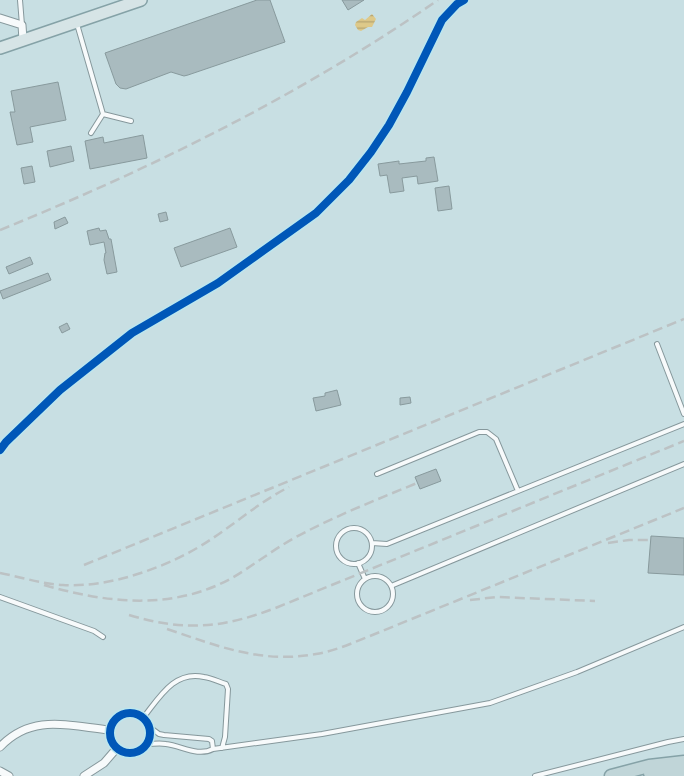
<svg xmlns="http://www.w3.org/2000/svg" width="684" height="776" viewBox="0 0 684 776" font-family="Overpass,sans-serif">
<defs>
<pattern id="water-rules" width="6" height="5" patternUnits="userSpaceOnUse" patternTransform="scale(1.25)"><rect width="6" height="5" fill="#dec989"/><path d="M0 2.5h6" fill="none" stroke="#b4a471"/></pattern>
</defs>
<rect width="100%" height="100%" fill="#c8dfe3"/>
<path fill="url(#water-rules)" d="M372,14L376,19L372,27H368L361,31L358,30L355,25L356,22L362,18L365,20Z"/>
<path fill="#a9bbbf" stroke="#889a9d" d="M257,0H270L285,42L188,75L184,76L171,72L126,89L120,88L116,84L105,53Z
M342,0H364L348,10Z
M58,82L66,120L30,127L33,142L17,145L10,112H15L11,91Z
M143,135L147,158L90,169L85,141L103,137L104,143Z
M71,146L74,161L50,167L47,151Z
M434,157L438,181L418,184L417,176L402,178L404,191L390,193L387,175L380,176L378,164L399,161V164L426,161V158Z
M32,166L35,182L24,184L21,168Z
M449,186L452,209L438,211L435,188Z
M166,212L168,220L160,222L158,214Z
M65,217L68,223L55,229L54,222Z
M99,228L100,231L106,230L109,239H111L117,272L107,274L104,260L105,253H106L104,242L90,245L87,231Z
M230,228L237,247L181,267L174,248Z
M30,257L33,264L9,274L6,267Z
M48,273L51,280L3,299L0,291Z
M67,323L70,329L62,333L59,327Z
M337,390L341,405L316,411L313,398L325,396V393Z
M410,397L411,403L400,405V398Z
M436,469L441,481L420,489L415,477Z
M651,536L684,538V575L648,573Z"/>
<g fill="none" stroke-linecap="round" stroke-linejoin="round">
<g stroke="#86989c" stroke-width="6">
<path id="lane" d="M20,0L22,25
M77,24L103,114L131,121
M91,133L103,114
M657,344L684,414
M377,474L479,432H487L496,439L518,491
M336 546a18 18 0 1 1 36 0a18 18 0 1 1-36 0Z
M372,543L387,544L684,424
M358,563L365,579
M357 594a18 18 0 1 1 36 0a18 18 0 1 1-36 0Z
M391,586L684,464
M0,597L94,631L103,637
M143,718C159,698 174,670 204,677C212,678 219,682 226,684L228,689L225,737L222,748
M146,744C153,744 160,743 166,744C182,746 198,757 213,749L212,741L209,739L164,735L159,734L148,726
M213,749L322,734L490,703L577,672L684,627
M535,776L668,742L684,739"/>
</g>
<g stroke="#86989c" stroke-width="9">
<path id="street" d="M0,18L22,25L23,40
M0,450L6,442L60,390L132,333L218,283L316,213L349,180L371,152L389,125L407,92L442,20L457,4L464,0
M110 733a20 20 0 1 1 40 0a20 20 0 1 1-40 0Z
M0,747C32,713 69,726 110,730
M0,771L9,776
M84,776L104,763L117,748"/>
</g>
<g stroke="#85a2a7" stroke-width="14">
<path id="primary" d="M0,48L141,0"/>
</g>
<g stroke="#85a2a7" stroke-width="15">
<path id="highway" d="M650,773L684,774
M611,776L649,766L684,762"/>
</g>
<use href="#lane" stroke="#f7fafb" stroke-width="4"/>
<use href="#street" stroke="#f7fafb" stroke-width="7"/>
<use href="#primary" stroke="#d6e4e6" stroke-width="11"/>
<use href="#highway" stroke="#c0d5d8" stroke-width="12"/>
<path stroke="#bcc2c4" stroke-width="2.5" stroke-dasharray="10 5" stroke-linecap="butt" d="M0,230C153,168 302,94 438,0
M608,543L629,540H650
M84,565L684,319
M0,573C21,577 42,584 63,585C111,588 171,566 210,540C236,523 261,501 289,487
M44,585C107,603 172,611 232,578C254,565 274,549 296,537C335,516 376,500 417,483
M470,600L497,597L595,601
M129,615C186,632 224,628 278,607L684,441
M167,629C218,646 261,664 316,654C335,651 352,643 370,636L684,508"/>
<g stroke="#bce7ef" stroke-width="11">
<path id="cycleway" d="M0,450L6,442L60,390L132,333L218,283L316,213L349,180L371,152L389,125L407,92L442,20L457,4L464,0
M110 733a20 20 0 1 1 40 0a20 20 0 1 1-40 0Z"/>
</g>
<use href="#cycleway" stroke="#0057b8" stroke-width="8"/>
</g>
</svg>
